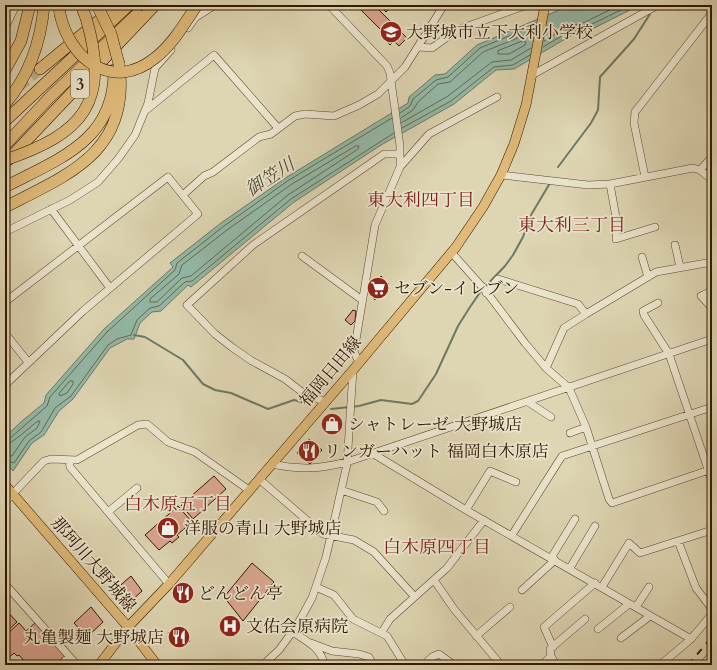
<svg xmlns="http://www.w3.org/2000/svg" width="717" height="670" viewBox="0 0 717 670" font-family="Cardo,'Noto Serif JP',serif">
<rect width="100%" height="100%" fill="#ded5b2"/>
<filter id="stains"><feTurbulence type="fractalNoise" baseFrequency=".005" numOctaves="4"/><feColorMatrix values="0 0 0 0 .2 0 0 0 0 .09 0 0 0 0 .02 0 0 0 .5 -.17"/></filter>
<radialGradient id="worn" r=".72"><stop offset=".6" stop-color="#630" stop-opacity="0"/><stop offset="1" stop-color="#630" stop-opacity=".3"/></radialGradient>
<path fill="#94b9a7" stroke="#6c7964" d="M571,5H640L586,32L572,35L514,69L496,70L454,104L381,145L294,202L191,287L188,285L161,311L152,312L140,323L134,339H127L110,348L73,399L59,411L44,435L32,443L13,471L5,463V437L22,421L44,403L46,395L104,329L173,267L170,263L221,223L287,177L408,103L409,97L435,75L445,74L477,45Z"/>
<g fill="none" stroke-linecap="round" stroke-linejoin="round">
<path stroke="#626854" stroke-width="1" d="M523,41L526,42L525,45L509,54H498V51Z
M544,41L567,27L583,23L620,5
M543,47L570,31L584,28L631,5
M400,113L410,106L413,99L436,80L448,77L480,48L536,25
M401,118L413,110L418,102L438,84L450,82L483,52L535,31
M401,123L448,96L492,62L511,60L531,48
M402,128L451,101L494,67L513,65L530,55
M356,146H359L358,149L288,195L191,276L182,278L157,302H150V299L179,274L182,265L227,230L292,184Z
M70,381H73V384L67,393L60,396L59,394Z
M5,440L9,439L47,406L50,397L107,332L175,270L177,263L224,226L289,180L392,118
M5,445C12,444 31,426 38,421H40L37,428L25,437L12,456L5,455
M5,460L14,463L29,441L41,432L55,408L71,396L108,345L117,339L131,335L137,320L150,308L159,306L185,282L192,281L291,199L394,133"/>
<path stroke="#6c7964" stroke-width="2" d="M558,167L591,123L598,110L600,77L634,39L650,14
M134,335L145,337L183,360L203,384L215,390L231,393L268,409L294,400L309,404
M331,409L359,406L381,400L412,404L418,401L436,374L458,326L470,307L481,291L505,266L513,255L523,237L531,215L550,183"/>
</g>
<path fill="#daa590" stroke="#2f1800" d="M356,5H393L386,12L380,6L378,9L407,38L399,46L394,41L390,45L384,39L387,36Z
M381,276L389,284L375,300L367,292Z
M353,310L356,311L355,321L351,325L345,320Z
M330,414L342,424L333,435L321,424Z
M309,439L322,450L310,464L297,453Z
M214,476L226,489L193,519L181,505Z
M178,506L192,522L177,535L179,537L172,543L170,541L159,550L145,535Z
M252,563L274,582L243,621L224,597Z
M131,576L142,591L128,604H125L114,591Z
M91,607L103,622L87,637L74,623Z
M5,609L17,622L5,633Z
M19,623L26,631L35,623L65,656L54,665H35L31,661L27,664L19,655L17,656L14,653L5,661V636Z
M179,627L190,641L182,647L178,643L177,645L168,633Z"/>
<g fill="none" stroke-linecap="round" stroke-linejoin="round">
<path stroke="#bbaf8e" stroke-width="11" stroke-dasharray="11 5.5" stroke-linecap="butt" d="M18,87L40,69"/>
<g stroke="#5b472c" stroke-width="8">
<path id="minor" d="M329,5L387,66L390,73L400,146V167L375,225L354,352L359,362
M709,5L712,7
M5,28L16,5
M188,28L196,17L215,5
M419,47L432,48L457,30L527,5
M532,75L658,5
M145,111L214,55L278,128
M400,167L429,134L497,97
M700,170L712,180
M501,175L588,185L610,184L693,168L700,170L712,157
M645,177L634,123L635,112L712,13
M610,184L617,223L616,239L655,227
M183,195L204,176L213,172L259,137L271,134L295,116L305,114L334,116L359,105L378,94L405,67L444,5
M51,209L110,288
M5,232L70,200L98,182L118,159L135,135L148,103L155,68L171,50
M675,245L680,267
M451,252L485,290L525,343L546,368L569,388L586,427L609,499L612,503L712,469
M302,256L362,300
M642,257L648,277
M712,291L701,296L712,308
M486,293L498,279L578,304L586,314
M5,302L168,177L198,214L83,311L5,385
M658,303L643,311L644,315L669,354L712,481
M5,333L28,362
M546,368L564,328L586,314L656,272L712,262
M325,402L302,392L285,379L252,361L233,348L215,334L187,305L253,245L384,154H400
M528,402L551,417
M570,433L586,427
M372,453L466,510L691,639
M69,460L70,467L169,584
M272,464C300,470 319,469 347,462L712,339
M259,479L323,534L354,540L374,552L414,596
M341,490L377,502L384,511
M5,502L44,461L51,459L77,460L138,425L147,424L168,442L195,452L249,490
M466,510L490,471L516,482
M108,512L137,488
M512,535L562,456L712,407
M678,541L696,588L712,609
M551,558L575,519
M570,568L595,526
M434,580L454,609L501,665
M5,584L77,665
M316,587L334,595L353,619L387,636L405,665
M602,587L629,543L640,553L712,530
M522,590L555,560
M636,607L649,587
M598,629L629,604
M293,632C306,641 322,648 324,665
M382,632L390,619L447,568L484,520
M476,636L510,607
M621,638L650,616
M311,643L332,651L359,654L369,657L373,665
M553,647L544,627L595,583
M60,665L69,657
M263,665L279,650L296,627L312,598L326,557L347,464L353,370
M424,665L432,657L439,654L454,665
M542,665L551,656
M556,665L551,656L550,649L585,619
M660,665L691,639L712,614
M703,665L712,655"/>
</g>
<g stroke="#2f1800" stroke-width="10">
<path id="major" d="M5,485L128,627L157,665
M99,665L128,627L169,584L353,370L456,247L483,207L501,175L514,144L526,105L545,5"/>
</g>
<g stroke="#2f1800" stroke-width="12">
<path id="highway" d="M59,5L60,14
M81,5L86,18
M40,69L118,5
M5,70L21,41L30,5
M5,104C29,76 41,41 44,5
M5,121L129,5
M5,145L49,98L137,14
M8,160L155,5
M5,187C58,159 115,141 114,70
M5,207C70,174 131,151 119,64"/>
</g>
<use href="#minor" stroke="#eae4cd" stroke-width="7"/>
<use href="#major" stroke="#dfba79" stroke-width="9"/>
<use href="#highway" stroke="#dfba79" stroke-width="11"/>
<path stroke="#2f1800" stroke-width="2" stroke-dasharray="7 7" stroke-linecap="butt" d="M688,665L712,637"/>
<g stroke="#2f1800" stroke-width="12" stroke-linecap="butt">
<path id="highway-bridge" d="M97,5L111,34L119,64
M60,14C70,60 113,92 155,58C173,44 185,23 197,5
M5,160C83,134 111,102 86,18"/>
</g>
<use href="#highway-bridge" stroke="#dfba79" stroke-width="11"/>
</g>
<defs>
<g id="school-disc" transform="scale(1.15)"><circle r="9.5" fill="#8f2418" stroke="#eae4cd"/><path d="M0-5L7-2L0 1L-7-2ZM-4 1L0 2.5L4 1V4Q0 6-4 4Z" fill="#fff"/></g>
<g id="supermarket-disc" transform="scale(1.15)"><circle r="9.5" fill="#8f2418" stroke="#eae4cd"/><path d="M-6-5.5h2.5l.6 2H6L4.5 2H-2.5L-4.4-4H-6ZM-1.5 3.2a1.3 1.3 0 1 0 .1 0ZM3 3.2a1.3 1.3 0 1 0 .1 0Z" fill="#fff"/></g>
<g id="shop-disc" transform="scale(1.15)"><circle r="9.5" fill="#8f2418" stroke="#eae4cd"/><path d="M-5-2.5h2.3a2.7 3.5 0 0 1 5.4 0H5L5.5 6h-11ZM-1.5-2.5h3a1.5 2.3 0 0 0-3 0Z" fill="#fff"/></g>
<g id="restaurant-disc" transform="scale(1.15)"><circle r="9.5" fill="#8f2418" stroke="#eae4cd"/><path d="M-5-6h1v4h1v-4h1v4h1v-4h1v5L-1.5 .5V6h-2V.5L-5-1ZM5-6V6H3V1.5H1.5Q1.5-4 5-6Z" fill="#fff"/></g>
<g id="hospital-disc" transform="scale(1.15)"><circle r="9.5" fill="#8f2418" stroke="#eae4cd"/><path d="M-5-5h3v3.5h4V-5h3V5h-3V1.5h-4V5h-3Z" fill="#fff"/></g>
</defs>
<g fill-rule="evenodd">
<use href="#school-disc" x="391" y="32"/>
<use href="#supermarket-disc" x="378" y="288"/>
<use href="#shop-disc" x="332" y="424"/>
<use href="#restaurant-disc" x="309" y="451"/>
<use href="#shop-disc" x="168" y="528"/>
<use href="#restaurant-disc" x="183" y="593"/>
<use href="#hospital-disc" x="230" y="626"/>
<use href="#restaurant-disc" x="179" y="637"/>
</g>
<g text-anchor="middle" stroke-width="3.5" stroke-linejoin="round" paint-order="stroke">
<rect fill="#eae4cd" stroke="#67553e" stroke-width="1" x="71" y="70" width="18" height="28" rx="3"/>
<g font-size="16" font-weight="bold" fill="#2f1800">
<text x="80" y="90">3</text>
</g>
<g font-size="17" fill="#2f1800" stroke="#eae4cd" text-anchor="start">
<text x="406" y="38">大野城市立下大利小学校</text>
<text x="394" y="294">セブン-イレブン</text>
<text x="348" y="430">シャトレーゼ 大野城店</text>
<text x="324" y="457">リンガーハット 福岡白木原店</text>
<text x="184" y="534">洋服の青山 大野城店</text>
<text x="198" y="599">どんどん亭</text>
<text x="246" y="632">文佑会原病院</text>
<text x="164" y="643" text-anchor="end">丸亀製麺 大野城店</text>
</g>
<g font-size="17" fill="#2f1800" stroke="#eae4cd">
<text transform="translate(330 371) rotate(-50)" y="6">福岡日田線</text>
<text transform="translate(94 564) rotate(49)" y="6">那珂川大野城線</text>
</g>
<g font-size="18" font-style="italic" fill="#4d4832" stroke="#eae4cd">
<text transform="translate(270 177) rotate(-33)" y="6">御笠川</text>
</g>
<g font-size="18" fill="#7a1f14" stroke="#eae4cd">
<text x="421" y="206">東大利四丁目</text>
<text x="572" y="231">東大利三丁目</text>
<text x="178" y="510">白木原五丁目</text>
<text x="437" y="553">白木原四丁目</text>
</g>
</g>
<rect width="717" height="670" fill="none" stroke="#ded5b2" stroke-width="20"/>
<rect x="6" y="6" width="705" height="658" fill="none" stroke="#2f1800" stroke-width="2"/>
<rect x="10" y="10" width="697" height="650" fill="none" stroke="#2f1800"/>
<rect width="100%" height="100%" filter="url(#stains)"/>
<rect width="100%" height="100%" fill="url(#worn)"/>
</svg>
